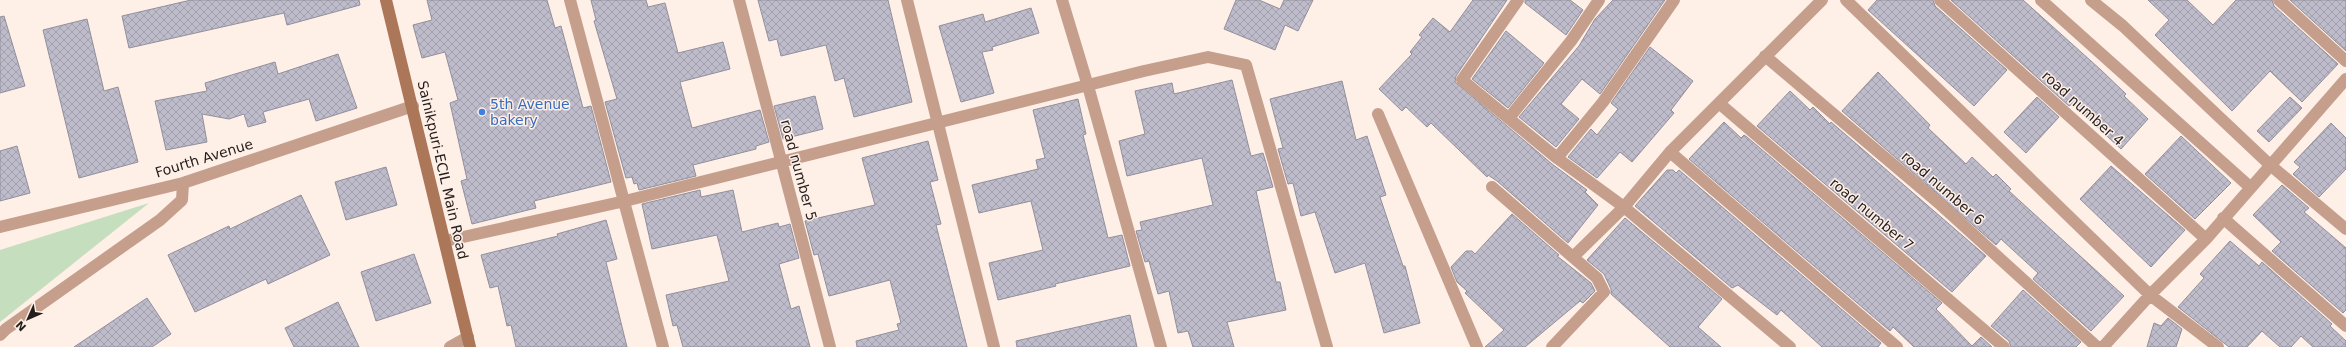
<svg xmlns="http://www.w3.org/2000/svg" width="2346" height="347" viewBox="0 0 2346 347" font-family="'DejaVu Sans',sans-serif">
<defs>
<pattern id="building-cross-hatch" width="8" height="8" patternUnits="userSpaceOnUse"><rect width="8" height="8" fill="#bebcca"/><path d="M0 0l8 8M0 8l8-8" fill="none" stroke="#a3a1ad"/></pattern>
</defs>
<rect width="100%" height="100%" fill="#feefe7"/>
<path fill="#c5dfbe" d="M149,203L0,322V250Z"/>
<path fill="url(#building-cross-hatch)" stroke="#918f9c" d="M191,0H359L360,5L287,25L284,13L129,48L122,16Z
M427,0H547L555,28L561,26L583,108L591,106L611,182L534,201L536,208L472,224L461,181L467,179L450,103L458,100L445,52L422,58L413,25L432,20Z
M591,0H646L648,7L665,3L678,53L723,42L730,69L680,82L692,128L760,110L769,142L756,146V149L693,165L696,176L639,190L637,183L634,184L632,177L626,178L605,102L617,99L594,21L596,20Z
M758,0H888L912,102L854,117L844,78L835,81L826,45L781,56L777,39L769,41Z
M1236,0H1259L1280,9L1284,0H1313L1298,31L1285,25L1275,50L1224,29Z
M1473,0H1507L1456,76L1455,82L1552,164L1587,190L1585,192L1598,205L1568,243L1497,181L1488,175L1487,177L1431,123L1427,127L1406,107L1402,111L1379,89L1412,54L1410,52L1422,37L1419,35L1433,18L1450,32Z
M1525,0H1570L1583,10L1566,35L1525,3Z
M1613,0H1665L1600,94L1582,79L1561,104L1579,119L1556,147L1519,117L1579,46L1595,19Z
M1877,0H1933L1935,6L2007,70L1974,106L1868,10Z
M1951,0H2023L2101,70L2126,94L2124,96L2148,119L2121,149L2072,104L2069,106Z
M2148,0H2187L2213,25L2236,0H2272L2274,6L2338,64L2302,102L2270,71L2232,111L2155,35L2169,20Z
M2290,0H2346V51Z
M1031,8L1039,33L992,47L993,50L982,52L994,93L961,102L939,26L983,14L985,22Z
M4,16L25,86L0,93V17Z
M87,19L104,91L118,87L138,162L79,178L43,30Z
M1506,31L1544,63L1508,108L1472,79Z
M1650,47L1693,81L1671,110L1674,113L1632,162L1620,152L1597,178L1568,157L1591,129L1597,135L1618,109L1611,103Z
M338,54L357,108L316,121L309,99L263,112L266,122L248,127L244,114L229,119L202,114L207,142L166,150L155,101L207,91L205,83L275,62L278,74Z
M1878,72L1930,125L1928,128L1966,164L1972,157L1993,177L1996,174L2011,189L2009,191L2124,296L2091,331L2033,279L2038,273L2001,239L1996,245L1842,111Z
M1232,80L1251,156L1263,153L1273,187L1256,191L1276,282H1280L1286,310L1227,322L1234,347H1193L1188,331L1178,333L1169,291L1158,294L1149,261L1145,262L1136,231L1142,230L1140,222L1213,205L1202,158L1127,176L1119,141L1145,134L1135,91L1172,83L1174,94Z
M1342,81L1356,140L1367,136L1386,195L1380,197L1403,266H1405L1420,323L1384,333L1365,263L1335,273L1315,212L1301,216L1293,183L1288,184L1278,149L1283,148L1270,99Z
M1790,91L1810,110L1813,107L1830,124L1831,122L1986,256L1952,292L1757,126Z
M815,96L823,129L783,139L774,106Z
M2037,97L2059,117L2026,153L2004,132Z
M2290,97L2302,108L2269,142L2257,131Z
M1078,99L1086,134L1083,135L1108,238L1122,235L1130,266L1055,284L1056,286L998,300L989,263L1043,250L1031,201L979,213L972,185L1038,169L1036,160L1045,158L1033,110Z
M1724,122L1741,138L1744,135L1747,137L1942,303L1936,309L1972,346L1981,337L1992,347H1914L1893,327L1890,331L1689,159Z
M2331,123L2346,138V169L2319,197L2293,174L2300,167L2294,162Z
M2181,136L2231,183L2195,219L2145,174Z
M928,141L938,180L930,182L941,224L936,225L967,347H857L856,341L899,330L897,324L901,323L890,280L829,296L818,254L814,255L805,221L875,205L862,158Z
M17,146L30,193L0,201V151Z
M2111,166L2185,230L2151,267L2080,199Z
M386,167L397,205L346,220L335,182Z
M1667,170H1673L1676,173L1679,170L1881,343L1878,347H1822L1781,310L1777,315L1738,285L1732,288L1635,206Z
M2282,185L2309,208L2304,212L2346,248V310L2343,313L2272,251L2281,242L2253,215Z
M700,190L701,197L733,190L742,232L778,223L779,227L790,224L799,258L779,264L791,309L799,306L810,347H683L677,325L673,326L666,295L729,281L717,235L652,249L642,204Z
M301,195L330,255L268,284L266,279L195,312L168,255L229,226L230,229Z
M1512,214L1559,255L1557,256L1591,283L1595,291L1583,303L1580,301L1525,347H1485L1504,330L1465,293L1467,291L1457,282L1451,267L1466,251H1472L1475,254Z
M1625,218L1722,299L1698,327L1721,347H1670L1611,294V289L1604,274L1587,260Z
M606,220L617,259L606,262L627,347H516L511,325L507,326L498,286L490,288L481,255L558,236L557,234Z
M2230,241L2259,266L2262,262L2332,324L2330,326L2346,341V347H2313L2301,336L2291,347H2280L2262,331L2247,347H2229L2178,307L2204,278L2200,274Z
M414,254L431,303L376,321L361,272Z
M2023,290L2081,342L2076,347H2011L2009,341L1991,326Z
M147,298L171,334L152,347H74Z
M338,302L359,347H294L285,328Z
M1130,315L1137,347H1017L1016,341Z
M2168,318L2182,329L2176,347H2147L2154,323L2161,326Z"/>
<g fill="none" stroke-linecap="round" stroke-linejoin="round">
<path stroke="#c59f8c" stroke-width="12" d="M570,0L663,347
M739,0L830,347
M907,0L994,347
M1062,0L1088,86L1161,347
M1518,0L1462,80L1557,158L1624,207L1790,347
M1846,0L2150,295L2218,347
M1940,0L2206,239
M2041,0L2250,187
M2091,0L2123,26L2269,164L2346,229
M2279,0L2346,61
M1765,56L1941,205L2097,347
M1720,104L2004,347
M1378,114L1477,347
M1509,118L1571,41L1599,0
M1670,152L1897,347
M1557,158L1603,102L1674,0
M1492,187L1597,278L1604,292L1552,347
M2223,218L2346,326
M0,227L183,183L413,106
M445,241L625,201L1144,71L1208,57L1246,65L1327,347
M1573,257L1624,207L1670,152L1822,0
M0,335L6,329L160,220L182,200L183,183
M450,347L468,337
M2103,347L2150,295L2206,239L2346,79"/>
<path stroke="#ac7659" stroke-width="12" d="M386,0L470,347"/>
</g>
<circle fill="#3f7fe0" stroke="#feefe7" stroke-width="1.5" cx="482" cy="112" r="4"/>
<g text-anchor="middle" stroke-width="3" stroke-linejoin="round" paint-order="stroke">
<g font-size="14" fill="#366cbe" stroke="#feefe7" text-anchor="start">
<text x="490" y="109">5th Avenue<tspan x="490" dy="16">bakery</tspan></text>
</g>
<g font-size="14" fill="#231d1b" stroke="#feefe7">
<text transform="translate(2083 108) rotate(42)" y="5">road number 4</text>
<text transform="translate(204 158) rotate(-17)" y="5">Fourth Avenue</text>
<text transform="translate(443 170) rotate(77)" y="5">Sainikpuri-ECIL Main Road</text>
<text transform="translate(799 170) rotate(75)" y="5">road number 5</text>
<text transform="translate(1943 188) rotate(41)" y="5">road number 6</text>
<text transform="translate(1872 214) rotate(40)" y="5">road number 7</text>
</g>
</g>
<g transform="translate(28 319) rotate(225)" stroke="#feefe7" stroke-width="3" paint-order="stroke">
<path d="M0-3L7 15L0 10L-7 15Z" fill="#231d1b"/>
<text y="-6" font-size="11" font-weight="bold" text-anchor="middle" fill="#231d1b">N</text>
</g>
</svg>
